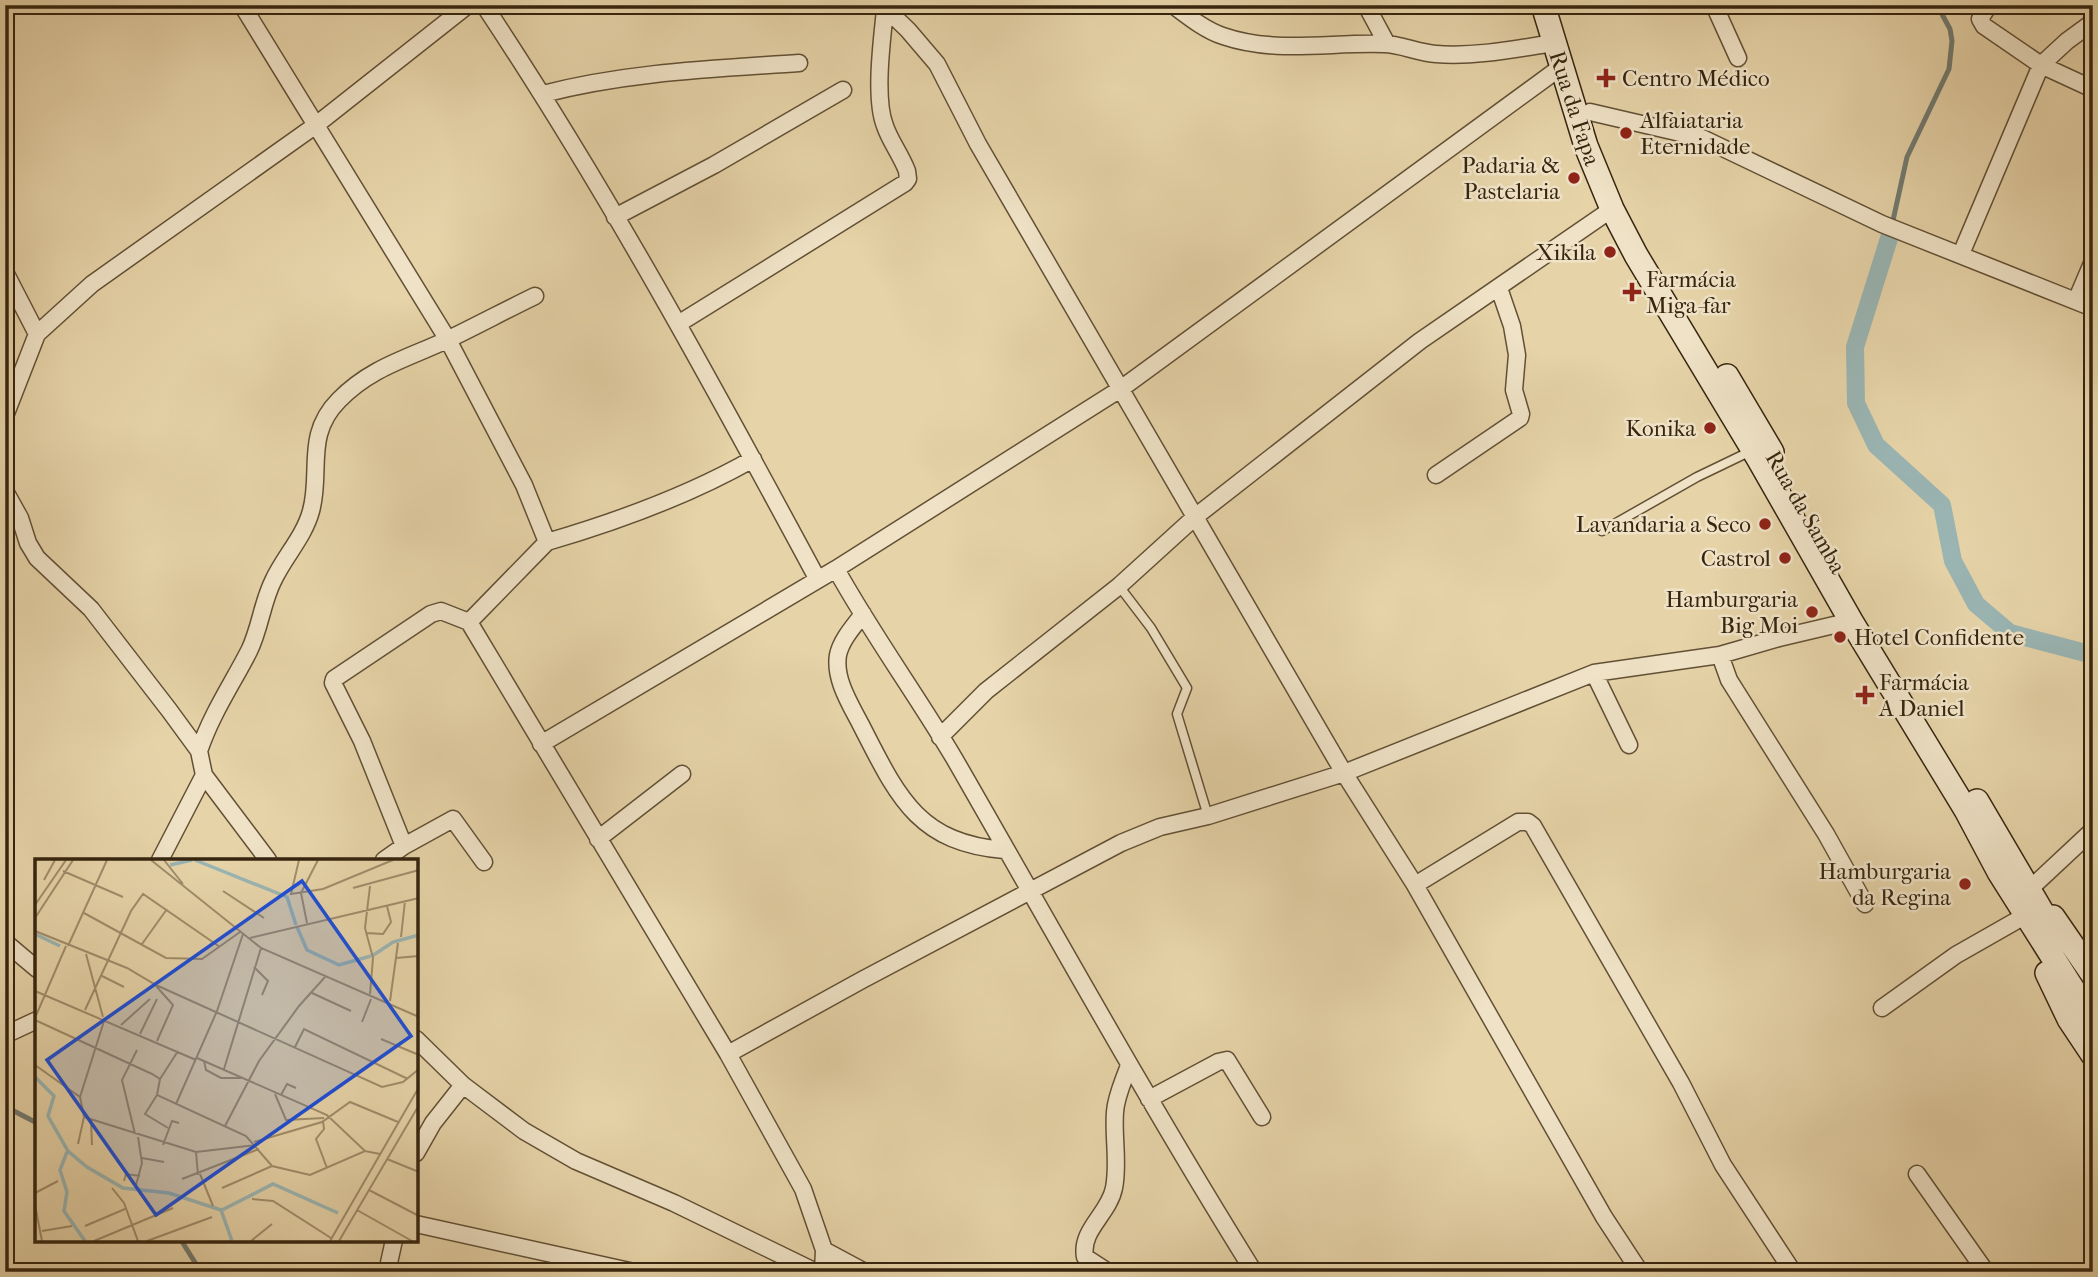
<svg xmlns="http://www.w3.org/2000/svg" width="2098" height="1277" viewBox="0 0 2098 1277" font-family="'IM FELL French Canon',serif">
<rect width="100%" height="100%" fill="#e6d3a8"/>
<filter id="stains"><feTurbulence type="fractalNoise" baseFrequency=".00286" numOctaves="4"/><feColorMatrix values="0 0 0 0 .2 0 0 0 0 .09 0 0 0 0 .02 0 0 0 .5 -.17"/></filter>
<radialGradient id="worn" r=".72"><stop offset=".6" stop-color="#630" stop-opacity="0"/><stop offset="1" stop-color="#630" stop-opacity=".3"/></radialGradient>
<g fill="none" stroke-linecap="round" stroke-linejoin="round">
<path stroke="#727b71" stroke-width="5" d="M1892,225L1907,157L1949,69L1952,41L1950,29L1937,5
M5,1102L12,1110L37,1123
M181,1240L201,1272"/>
<path stroke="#9ab5b3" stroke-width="18" d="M1891,232L1855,347L1856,403L1876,445L1942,505L1953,561L1976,604L2010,633L2093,655"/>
<g stroke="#625035" stroke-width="11">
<path id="service" d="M1602,531L1697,477L1751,451
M1119,586L1151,628L1187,688L1177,714L1208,816"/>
</g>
<g stroke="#625035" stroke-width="19">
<path id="minor" d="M242,5L448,340L524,485L547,542L469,622L728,1054L803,1189L824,1250L823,1272
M484,5C607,190 713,385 818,580
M882,5L908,30L937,64L978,144L1344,773L1415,885L1604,1217L1640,1272
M1173,5C1189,17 1205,30 1223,36C1275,54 1330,42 1384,44C1400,44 1419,53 1436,54C1475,57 1515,49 1554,43
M1366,5L1387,44
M1714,5L1738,58
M1989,5L1980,19L1984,26L2041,65L2093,89
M543,94C628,72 713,69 799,63
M1590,112L1702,138L1882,224L2093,308
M615,217L714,165L843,90
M1961,254L2041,65L2067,41L2093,22
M5,272L37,334
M2076,301L2093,261
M678,324L905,183L908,179L907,171C901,155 890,141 885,126C874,98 882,40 885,10
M5,416L37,334L92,284L316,125L468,5
M1436,475L1520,418L1521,414L1514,390L1517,355L1512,326L1499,288
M5,491L20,518L28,543L37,558L91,609L169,710L199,751L204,775L268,860
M547,542C619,521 688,496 753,459
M836,569C872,634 916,694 954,758C1053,930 1149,1104 1254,1272
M863,614C854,626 841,640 838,655C834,679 850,704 861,725C897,795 917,843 1004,850
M1720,655L1729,680L1826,834L1865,904
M1594,673L1629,745
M940,737L986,691L1119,586L1195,517L1420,341L1612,209
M541,744L836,569L1122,388L1561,67
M199,751C212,713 231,686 249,651C260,629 262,603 273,581C284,557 304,537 311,511C322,472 304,435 339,400C371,367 409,358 449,339C478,325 506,310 535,296
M598,839L682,774
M404,846L362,741L333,683L334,679L431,614L441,611L469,622
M160,860L204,775
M384,860L404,846L453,819L484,862
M1415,885L1518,822H1528L1533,826L1681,1083L1723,1165L1793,1272
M2032,887L2093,830
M5,942L37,969
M1882,1008L1956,955L2021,918
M7,1034L37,1020
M416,1039L463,1085L524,1131L576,1161L674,1203L816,1272
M728,1054L862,980L1121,843L1160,827L1208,816L1344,773L1594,673L1720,655L1779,638L1851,621
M1149,1099L1218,1062L1227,1060L1262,1117
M416,1153L433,1123L463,1085
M1917,1174L1986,1272
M416,1224L634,1272
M824,1250L865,1272
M387,1272L394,1240
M1108,1272L1085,1257C1080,1230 1109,1214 1114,1188C1119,1163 1113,1137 1115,1112C1116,1096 1124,1080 1129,1065"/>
</g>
<g stroke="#36250f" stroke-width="26">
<path id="secondary" d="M1543,5L1586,146L1612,209L1636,255L1758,458L1851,621L1966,810L1999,872L2093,1021
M1727,376L1772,452
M1977,801L2055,934
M2053,917L2093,975
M2047,973L2069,1019L2093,1055"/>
</g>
<use href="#service" stroke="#efe2c6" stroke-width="8"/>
<use href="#minor" stroke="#efe2c6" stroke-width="16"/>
<use href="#secondary" stroke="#efe2c6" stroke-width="23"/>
</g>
<g fill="#8f2418" stroke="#efe2c6" stroke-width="2.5">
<path d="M1602.5 67.5h7v7h7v7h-7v7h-7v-7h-7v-7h7z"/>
<circle cx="1626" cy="133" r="7"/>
<circle cx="1574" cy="178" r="7"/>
<circle cx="1610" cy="252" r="7"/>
<path d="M1628.5 281.5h7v7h7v7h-7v7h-7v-7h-7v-7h7z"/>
<circle cx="1710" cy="428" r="7"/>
<circle cx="1765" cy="524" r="7"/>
<circle cx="1785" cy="558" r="7"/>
<circle cx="1812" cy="612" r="7"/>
<circle cx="1840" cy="637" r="7"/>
<path d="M1861.5 684.5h7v7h7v7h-7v7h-7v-7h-7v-7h7z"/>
<circle cx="1965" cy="884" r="7"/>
</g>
<g text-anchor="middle" stroke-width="5" stroke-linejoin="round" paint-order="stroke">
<g font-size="23" fill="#36250f" stroke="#efe2c6" text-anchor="end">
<text x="1622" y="86" text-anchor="start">Centro Médico</text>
<text x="1640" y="128" text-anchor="start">Alfaiataria<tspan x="1640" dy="26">Eternidade</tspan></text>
<text x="1560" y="173">Padaria &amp;<tspan x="1560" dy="26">Pastelaria</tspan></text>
<text x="1596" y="260">Xikila</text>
<text x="1646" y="287" text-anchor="start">Farmácia<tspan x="1646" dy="26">Miga-far</tspan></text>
<text x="1696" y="436">Konika</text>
<text x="1751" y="532">Lavandaria a Seco</text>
<text x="1771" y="566">Castrol</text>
<text x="1798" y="607">Hamburgaria<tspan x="1798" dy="26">Big Moi</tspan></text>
<text x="1854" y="645" text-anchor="start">Hotel Confidente</text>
<text x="1879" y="690" text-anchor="start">Farmácia<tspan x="1879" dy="26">A Daniel</tspan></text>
<text x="1951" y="879">Hamburgaria<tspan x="1951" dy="26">da Regina</tspan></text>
</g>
<g font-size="23" fill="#36250f" stroke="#efe2c6">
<text transform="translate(1575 108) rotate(72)" y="8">Rua da Fapa</text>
<text transform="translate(1806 512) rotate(60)" y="8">Rua da Samba</text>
</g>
</g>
<g transform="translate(35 859)">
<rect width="383" height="383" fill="#e6d3a8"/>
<path fill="none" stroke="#9ab5b3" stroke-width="3.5" d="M160,1L252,38L261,66M135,6L157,1M262,68L272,91L304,106L336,97M0,75L25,87M337,97L358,83L384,76M0,218L19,237L13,257L33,292L52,308L88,329L134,334L186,351L197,382M32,293L25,311L32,333L29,352L50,382M187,351L238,325L303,354"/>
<path fill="none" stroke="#a08d6b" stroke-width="2" d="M116,1L226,89L384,158M129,1L148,25M264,1L256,35L288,30L358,1M28,12L88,38M9,21L20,1M335,27L330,69L338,99L335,135M318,29L384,11M188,32L229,59M0,46L31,1M49,54L131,99L167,100L205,73M0,59L38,1M272,64L266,34L283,1M0,72L92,109L121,126L347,228L368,223L384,210M331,74L348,75L356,63L352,47M366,78L370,42M215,79L384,39M107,85L132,50M33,87L72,1M51,95L68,158M361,99L384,97M219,108L233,122L227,136M67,117L89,128M121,127L138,146L122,182M0,132L161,201M277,134L316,152M355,142L363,84M50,151L96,52L108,35L185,88M0,159L31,87M0,161L117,215L125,220L122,236L211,277L237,307L275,316L330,292L345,295M327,163L336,140M86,166L115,140M105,175L122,140M346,180L384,196M260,188L269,170L373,220M162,199L292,256L330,292M169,202L171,211L186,219H206M0,206L45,238M189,210L226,89M125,220L143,192M240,235L251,261L289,259M122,236L110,255L133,269M246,236L252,225L261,229M141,245L182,152L208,75M49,258L161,293L221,286M56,261L57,286M288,262L289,270L281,280L292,309M190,267L224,202L264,147L290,118M100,275L87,221L102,191M219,283L287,263L315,243L363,263M43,285L49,258L45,238L70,159M128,286L137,262L144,264M161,293L163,316M107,299L129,303M352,300L384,313M165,315L178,347M147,320L224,290M89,322L91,315L105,317M101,326L107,304L103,278M77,329L89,344L103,382M187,329L237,307M334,331L384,357M0,334L23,322M217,340L238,342L296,379M0,346L7,382M322,351L377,382M50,367L90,350M7,372L37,367M59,382L138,349M112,382L177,358M216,382L237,365M295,382L384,228M304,382L384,246"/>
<path fill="#1d4ed8" fill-opacity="0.15" stroke="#1d4ed8" stroke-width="3.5" d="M267,22L376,177L121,356L12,201Z"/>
<rect width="383" height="383" fill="none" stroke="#36250f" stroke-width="3.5"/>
</g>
<rect width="2098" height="1277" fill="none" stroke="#e6d3a8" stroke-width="28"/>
<rect x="7" y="7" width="2084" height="1263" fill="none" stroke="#36250f" stroke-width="3.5"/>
<rect x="14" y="14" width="2070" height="1249" fill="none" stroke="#36250f" stroke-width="2"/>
<rect width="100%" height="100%" filter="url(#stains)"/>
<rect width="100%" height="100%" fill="url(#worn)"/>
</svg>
